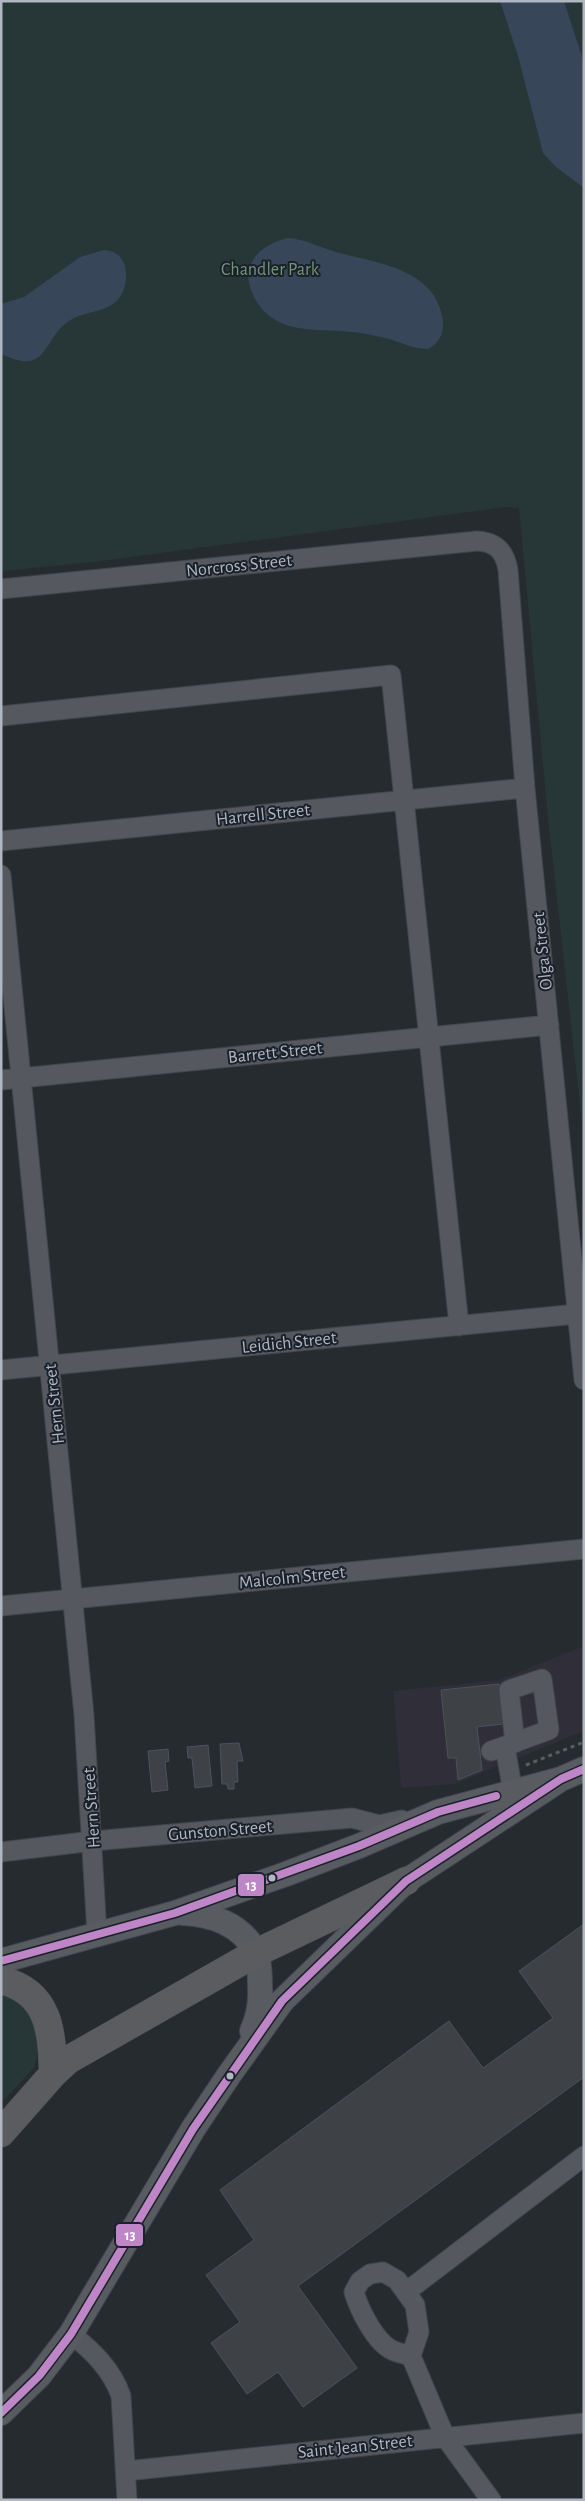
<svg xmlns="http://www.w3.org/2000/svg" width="585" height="2501" viewBox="0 0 585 2501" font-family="'Alegreya Sans',sans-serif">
<rect width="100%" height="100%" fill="#262b30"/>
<path fill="#2f2e39" d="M584,1646V1731L455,1784L401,1788L393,1691L499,1680Z"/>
<path fill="#273636" d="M1,1H584V1141L548,818L519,508L506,507L94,562L1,571Z
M1,1990L22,2003L41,2036L34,2068L1,2103Z"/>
<path fill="#374658" d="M500,1H564L584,63V188L556,167L543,153L518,56Z
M288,238C305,239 319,247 336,252C375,263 437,268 443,321C444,334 439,343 428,349C415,349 404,344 392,340C384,337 374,336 366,334C327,326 278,340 255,299C250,289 246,278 250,266C255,251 273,241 288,238Z
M104,250C113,251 118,253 123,261C126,266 126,273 126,279C122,318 86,306 65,324C42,343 47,376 1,354V304L24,297L80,257Z"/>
<path fill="#3e4247" stroke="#4e5258" d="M499,1684L503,1724L477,1727L482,1770L458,1780L456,1758H448L441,1690Z
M239,1743L243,1761H237L238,1782H234V1789H228L227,1784H222L220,1744Z
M208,1745L212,1786L195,1788L192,1758H188L187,1747Z
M168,1749L169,1761L165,1762L168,1790L152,1792L148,1751Z
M584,1924V2077L298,2286L357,2368L303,2407L278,2372L247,2394L211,2343L240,2322L206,2275L254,2240L220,2190L449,2021L483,2068L553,2018L519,1971Z"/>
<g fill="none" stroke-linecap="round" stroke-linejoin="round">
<g stroke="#42464a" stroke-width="21">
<path id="minor" d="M1,589L477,541C497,542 505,552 508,570L525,788L584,1380
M1,716L391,675L459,1326
M1,841L525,788
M1,875L84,1715L97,1934
M1,1080L549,1025
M1,1370L577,1314
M1,1606L584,1549
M505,1747L513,1792
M491,1751L549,1730L542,1679L509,1690L515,1743
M1,1852L93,1841L352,1818L379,1825L402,1820
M406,2292L584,2156
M71,2334C93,2351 112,2370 121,2396L127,2500
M411,2356C405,2354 398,2353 392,2350C375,2342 359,2309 354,2292L360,2281L370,2274L383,2272L397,2280L415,2305L419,2332L411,2356L445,2437L491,2500
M126,2471L584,2423"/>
</g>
<g stroke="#44474d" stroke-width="26">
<path id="major" d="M182,1913C211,1914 242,1924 256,1953C260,1962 260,1977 260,1987C261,2003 259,2016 252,2031
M1,1961L175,1913L286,1874L359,1846L438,1812L561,1779L584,1769
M1,2413L39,2376L71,2334L193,2129L229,2075L282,2001L406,1881L561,1779"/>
</g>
<g stroke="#43474c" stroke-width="29">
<path id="highway" d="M1,1980C50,1992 52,2032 53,2074
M1,2133L53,2074L68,2060L256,1953L406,1881"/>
</g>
<path stroke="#595e63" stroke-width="3" stroke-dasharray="4 4" stroke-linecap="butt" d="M526,1765L584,1742"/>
<use href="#minor" stroke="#55595f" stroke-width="19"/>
<use href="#major" stroke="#585b60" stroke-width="24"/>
<use href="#highway" stroke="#5a5c60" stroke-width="28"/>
<g stroke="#1b212a" stroke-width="11">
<path id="bus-1" d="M1,1961L175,1913L359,1846L438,1812L496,1796
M1,2413L39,2376L71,2334L193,2129L282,2001L406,1881L561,1779L584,1769"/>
</g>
<use href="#bus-1" stroke="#be86c7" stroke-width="8"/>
</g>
<g fill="#b0b7c2" stroke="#1b212a" stroke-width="2">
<circle cx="272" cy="1878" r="4.5"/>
<circle cx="230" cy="2076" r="4.5"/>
</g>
<g text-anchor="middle" stroke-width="4" stroke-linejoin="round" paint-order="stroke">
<g font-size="18" fill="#719578" stroke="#1b212a">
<text x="270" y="275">Chandler Park</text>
</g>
<g font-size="18" fill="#b0b7c2" stroke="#1b212a">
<text transform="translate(239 565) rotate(-6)" y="6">Norcross Street</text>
<text transform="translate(263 814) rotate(-6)" y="6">Harrell Street</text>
<text transform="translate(542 951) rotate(-96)" y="6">Olga Street</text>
<text transform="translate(275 1052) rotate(-6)" y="6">Barrett Street</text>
<text transform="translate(289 1342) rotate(-6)" y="6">Leidich Street</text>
<text transform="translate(54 1404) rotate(-96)" y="6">Hern Street</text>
<text transform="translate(292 1577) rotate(-6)" y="6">Malcolm Street</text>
<text transform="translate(91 1808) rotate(-94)" y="6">Hern Street</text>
<text transform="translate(220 1830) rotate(-5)" y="6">Gunston Street</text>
<text transform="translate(355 2446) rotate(-6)" y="6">Saint Jean Street</text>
</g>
</g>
<g stroke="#1b212a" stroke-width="2">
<rect x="237" y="1873" width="28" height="24" rx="5" fill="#be86c7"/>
<rect x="115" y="2223" width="29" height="24" rx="5" fill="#be86c7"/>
</g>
<g font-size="14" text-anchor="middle" font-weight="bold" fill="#fff">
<text x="251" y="1890">13</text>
<text x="130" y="2240">13</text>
</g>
<rect width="585" height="2501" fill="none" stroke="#b0b7c2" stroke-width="5"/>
</svg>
